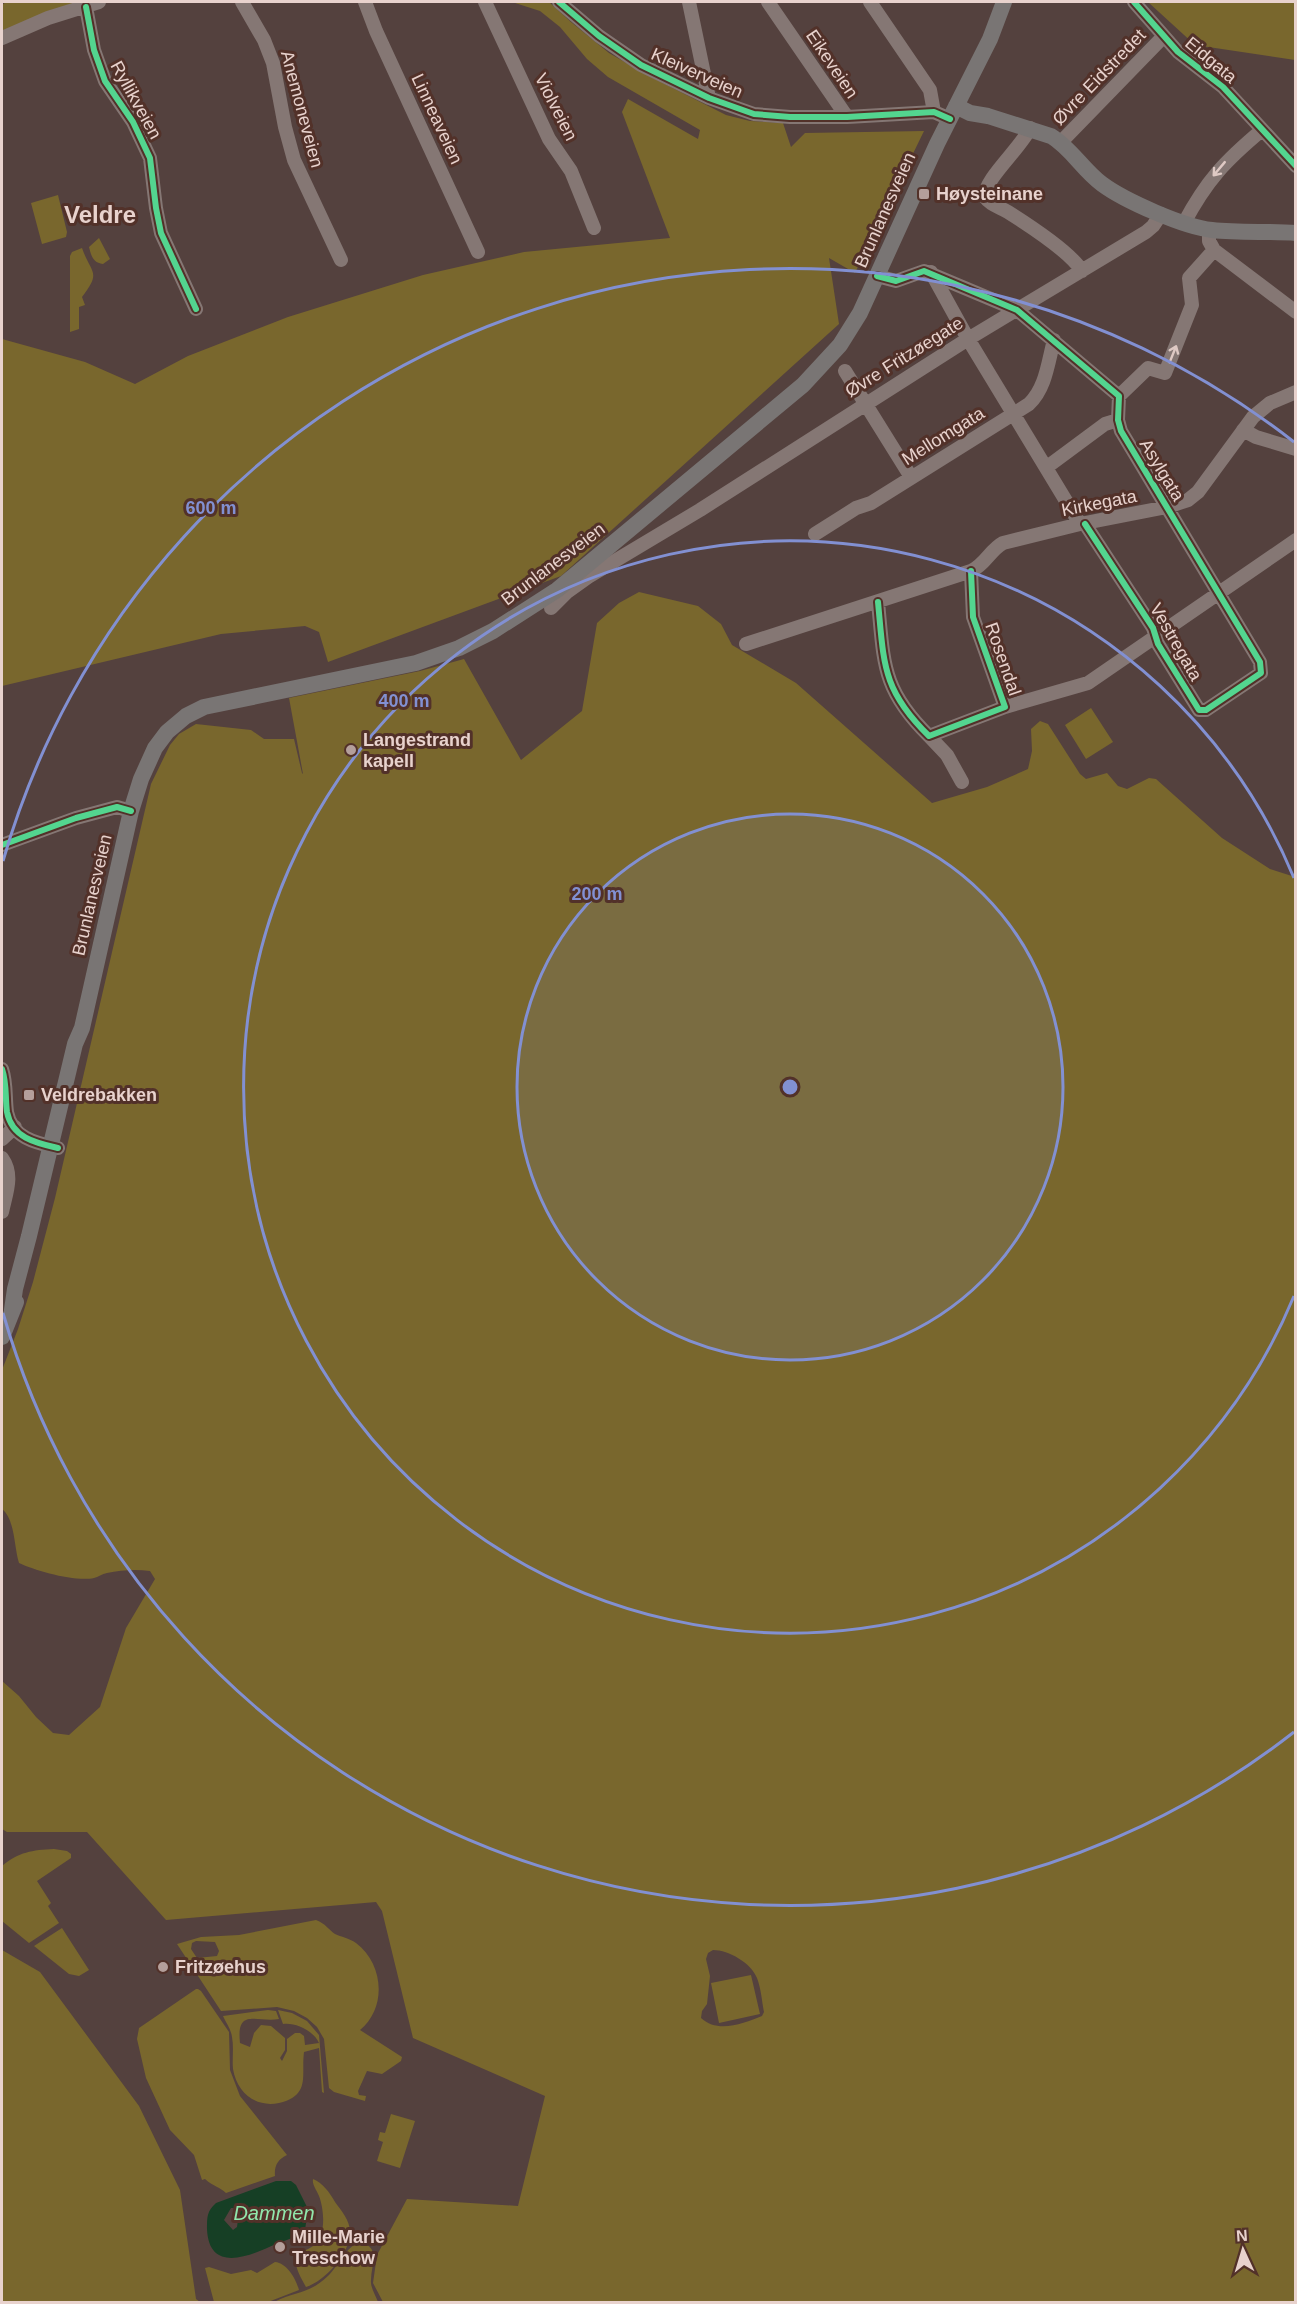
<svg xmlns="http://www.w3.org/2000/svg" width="1297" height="2304" viewBox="0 0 1297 2304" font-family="Helvetica,sans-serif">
<rect width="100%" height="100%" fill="#54413e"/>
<path fill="#79672d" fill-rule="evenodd" d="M6,2H80L2,34V5Z
M512,2H549L571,22L609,53L649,76L726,115L750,121L783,123L791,147L805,133L924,131L855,273L829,258L839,324L561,576L328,662L319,632L305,626L221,634L2,686V339L85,362L135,384L188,356L288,317L423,275L524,252L670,238L622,112L628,99L698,139L700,130L608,77L587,59L560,27L540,11Z
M1148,2H1295V60L1195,45Z
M58,195L67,232L66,237L42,244L31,203Z
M99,238L110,259L103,264C93,263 91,255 89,247Z
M82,248C91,274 102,271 82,297L85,305L79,307V329L70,332V256L72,252Z
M639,592L698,606L721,624L732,645L796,683L932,803L987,787L1028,769L1032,751L1031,729L1040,721L1048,724L1080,774L1086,779L1107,773L1118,786L1127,789L1149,778L1156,779L1222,838L1270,869L1295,877V2302H383L373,2283L377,2255L407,2199L518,2206L545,2096L413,2038L382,1911L376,1902L166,1920L87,1832H7L2,1829V1681L19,1696L36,1717L53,1733L69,1735L100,1707L126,1628L155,1579L150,1571C136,1569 121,1570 107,1573C102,1574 98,1577 94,1578C75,1582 36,1571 19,1563C14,1547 15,1519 2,1509V1370L18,1329L33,1282L55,1198L151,784L170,745L179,734L196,724L251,730L264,739H294L302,773L303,774L289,698L420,671L464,659L521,760L582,711L597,623L619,603ZM713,1950C729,1950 751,1963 757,1978C761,1988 762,2002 764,2012L762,2016C744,2023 718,2034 701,2018L702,2011L707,2004L710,1976L706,1959L708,1953Z
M1091,708L1113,742L1086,759L1065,725Z
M54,1849L67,1851L71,1854V1858L37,1881L51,1903L48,1906L59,1923L29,1943L2,1921V1866C19,1852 32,1850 54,1849Z
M316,1920C326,1924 328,1929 335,1934C341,1937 349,1938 356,1943C384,1964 387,2008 360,2030L402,2057L401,2061L382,2074L367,2071L358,2091L359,2095L366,2096L365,2101L334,2092L329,2088L324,2039L317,2027L307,2018L294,2011L277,2007L221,2011L177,1944L201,1937L239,1935ZM196,1941L215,1942L219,1951L217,1956L197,1958L191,1949L192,1943Z
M62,1928L89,1970L79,1976L69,1974L34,1946Z
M2,1950L40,1972L139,2106L180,2190L196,2299L200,2302H2Z
M751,1975L760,2014L719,2023L711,1983Z
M196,1989H198L201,1991L229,2032L230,2070L240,2096L287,2155C278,2159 274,2166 275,2176L226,2193C220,2187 214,2187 205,2179L202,2180L194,2155L170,2130L146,2078L137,2039L139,2028Z
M268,2010L276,2011L279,2019C257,2023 236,2007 240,2043L250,2047L254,2033L261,2025L271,2026L285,2038V2050L280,2058L282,2061L287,2051V2039L295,2033H300L304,2036L305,2045L319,2043C314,2031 295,2022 283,2024L278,2010L292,2013L307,2021L319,2035L324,2093L322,2092L319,2048L304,2052C301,2076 311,2095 279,2103C256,2108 237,2093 233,2069C232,2059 234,2048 232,2037C231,2029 226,2023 223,2016Z
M391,2114L415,2121L400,2168L377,2161L383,2142L378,2140L380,2132L385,2133Z
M313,2179C323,2183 330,2193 335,2202C341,2210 350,2221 350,2231C351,2253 325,2281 306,2287C300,2276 294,2267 296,2254C302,2251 308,2250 313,2246C327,2236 324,2209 319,2196C316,2189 312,2185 313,2179Z
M362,2242C381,2250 371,2264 371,2280C370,2287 376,2296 378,2302H274C296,2291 310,2294 329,2275C339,2265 347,2244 362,2242Z
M275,2262C287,2263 296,2279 299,2290L268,2302H214L205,2268L209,2267L231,2274L251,2270L257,2273Z"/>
<path fill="#163f25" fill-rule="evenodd" d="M276,2181H291L296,2185L308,2209L305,2230C296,2237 287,2240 276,2244C250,2256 209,2274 207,2229C207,2217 207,2211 216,2203ZM231,2208H236L239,2212L237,2227L233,2230L224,2220Z"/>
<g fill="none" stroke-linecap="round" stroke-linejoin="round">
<path stroke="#857774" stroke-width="14" d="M242,2L264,40L273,63L285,127L294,160L341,260
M365,2L376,31L478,252
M485,2L549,139L571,171L594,228
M559,2L599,36L641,65L709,98L754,114L790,117H847L934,112L950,119
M689,2L709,98
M768,2L847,117
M870,2L930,90L934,112
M1134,2L1178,52L1223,87L1296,166
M86,7L94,50L105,81L133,122L150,158L156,208L161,233L196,309
M2,38L48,18L99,2
M1030,128C1022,147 983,180 985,197C990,205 1000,207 1008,212C1027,224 1071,253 1082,271
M1061,142L1163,37
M1184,223C1207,180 1225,161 1262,130
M1209,230V241L1214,250L1296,312
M931,272L968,339L1080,524
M877,276L896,281L924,271L1017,310L1119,396L1118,420L1121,431L1260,662L1261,673L1206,710H1199L1158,644L1153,628L1085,524
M845,371L911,477
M1119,396L1148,368L1165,373L1192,305L1189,278L1214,250
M1243,430L1256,437L1296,449
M1047,467L1105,424L1118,420
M815,534L856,508L871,503L1029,404C1046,388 1048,362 1054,340
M878,602C884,664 882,690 929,736L1005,707L973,617L971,571
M551,608L567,592L588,577L700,510L968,339L1146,232L1153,226L1161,214
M746,644L971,571C985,565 990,550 1003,543L1080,524L1167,507L1188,500L1198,492L1253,417L1270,403L1296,392
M1005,707L1088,683L1296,540
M929,736L947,755L962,782
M2,845L76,818L117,807L131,811
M2,1069C7,1084 5,1097 7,1112C12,1138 36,1143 58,1148
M2,1139L15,1127
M2,1158C14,1175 6,1193 2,1212"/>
<path stroke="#797574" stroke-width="16" d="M956,106L970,113L988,116L1051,136C1071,148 1083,170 1102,184C1125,201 1184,227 1212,230C1240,233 1268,231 1296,233
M12,1310L15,1289L29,1236L75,1044L82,1028L131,811L141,779L155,748L167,732L186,716L204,707L416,663L459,648L493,631L557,590L803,385L840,345L860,313L937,144L990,39L1004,2
M2,1337L16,1302"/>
<g stroke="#523129" stroke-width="10">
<path id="cycleway" d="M559,2L599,36L641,65L709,98L754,114L790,117H847L934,112L950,119
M1134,2L1178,52L1223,87L1296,166
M86,7L94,50L105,81L133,122L150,158L156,208L161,233L196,309
M877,276L896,281L924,271L1017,310L1119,396L1118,420L1121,431L1260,662L1261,673L1206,710H1199L1158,644L1153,628L1085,524
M878,602C884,664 882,690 929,736L1005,707L973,617L971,571
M2,845L76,818L117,807L131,811
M2,1069C7,1084 5,1097 7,1112C12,1138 36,1143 58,1148"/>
</g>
<use href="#cycleway" stroke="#53d58f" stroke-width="6"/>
</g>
<defs><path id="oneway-shaft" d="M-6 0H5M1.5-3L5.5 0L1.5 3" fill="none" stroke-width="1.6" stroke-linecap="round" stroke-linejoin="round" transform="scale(1.5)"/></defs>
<g stroke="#dec9c4">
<use href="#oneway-shaft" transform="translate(1219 169) rotate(130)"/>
<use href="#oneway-shaft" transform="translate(1173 354) rotate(-68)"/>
</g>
<circle cx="790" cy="1087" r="273" fill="#8290d2" fill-opacity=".12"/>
<g fill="none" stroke="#8290d2" stroke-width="3">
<circle cx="790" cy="1087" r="273"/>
<path d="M1294 1296A546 546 0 1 1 1294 878"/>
<path d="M1294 1732A819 819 0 0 1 3 1313M3 861A819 819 0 0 1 1294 442"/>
</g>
<g fill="#b49f9b" stroke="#523129" stroke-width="2">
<rect x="918" y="188" width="12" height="12" rx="3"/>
<circle cx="351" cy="750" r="6"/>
<rect x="23" y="1089" width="12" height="12" rx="3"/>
<circle cx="163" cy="1967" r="6"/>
<circle cx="280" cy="2247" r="6"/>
</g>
<g text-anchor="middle" stroke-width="6" stroke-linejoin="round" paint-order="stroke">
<g font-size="18" fill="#e8d2cd" stroke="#523129">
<text transform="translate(1211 60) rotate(40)" y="6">Eidgata</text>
<text transform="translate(832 64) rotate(56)" y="6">Eikeveien</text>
<text transform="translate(697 73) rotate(24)" y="6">Kleiverveien</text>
<text transform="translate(1099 77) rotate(-46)" y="6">Øvre Eidstredet</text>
<text transform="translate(136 100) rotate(61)" y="6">Ryllikveien</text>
<text transform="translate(556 107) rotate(63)" y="6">Violveien</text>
<text transform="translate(302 109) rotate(75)" y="6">Anemoneveien</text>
<text transform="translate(437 119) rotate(65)" y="6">Linneaveien</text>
<text transform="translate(885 210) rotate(-66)" y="6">Brunlanesveien</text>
<text transform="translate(904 357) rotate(-32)" y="6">Øvre Fritzøegate</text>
<text transform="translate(943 436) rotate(-32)" y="6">Mellomgata</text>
<text transform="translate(1162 470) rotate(59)" y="6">Asylgata</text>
<text transform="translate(1099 503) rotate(-11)" y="6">Kirkegata</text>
<text transform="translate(553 564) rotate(-37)" y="6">Brunlanesveien</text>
<text transform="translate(1176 642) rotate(60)" y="6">Vestregata</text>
<text transform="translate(1003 659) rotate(71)" y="6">Rosendal</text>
<text transform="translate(92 895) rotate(-77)" y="6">Brunlanesveien</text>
</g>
<g font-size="18" font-weight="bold" fill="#e8d2cd" stroke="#523129" text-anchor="start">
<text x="936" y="200">Høysteinane</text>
<text x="363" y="746">Langestrand<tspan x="363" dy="21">kapell</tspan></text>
<text x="41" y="1101">Veldrebakken</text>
<text x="175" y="1973">Fritzøehus</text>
<text x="292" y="2243">Mille-Marie<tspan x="292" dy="21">Treschow</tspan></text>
</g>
<g font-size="20" font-style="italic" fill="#91e7ac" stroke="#523129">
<text x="274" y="2220">Dammen</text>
</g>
<g font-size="24" font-weight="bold" fill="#e8d2cd" stroke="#523129">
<text x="100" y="223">Veldre</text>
</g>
</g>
<circle cx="790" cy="1087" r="9" fill="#8290d2" stroke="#523129" stroke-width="3"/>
<g font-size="18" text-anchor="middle" font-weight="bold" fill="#8290d2" stroke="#523129" stroke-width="6" stroke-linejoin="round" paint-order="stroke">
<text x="211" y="514">600 m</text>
<text x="404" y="707">400 m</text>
<text x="597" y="900">200 m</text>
</g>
<rect width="1297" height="2304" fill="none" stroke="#e8d2cd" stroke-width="6"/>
<g transform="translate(1243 2250) rotate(356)" stroke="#523129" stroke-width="4.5" paint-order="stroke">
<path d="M0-4.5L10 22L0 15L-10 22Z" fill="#e8d2cd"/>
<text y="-9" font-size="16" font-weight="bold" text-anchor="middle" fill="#e8d2cd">N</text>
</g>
</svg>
